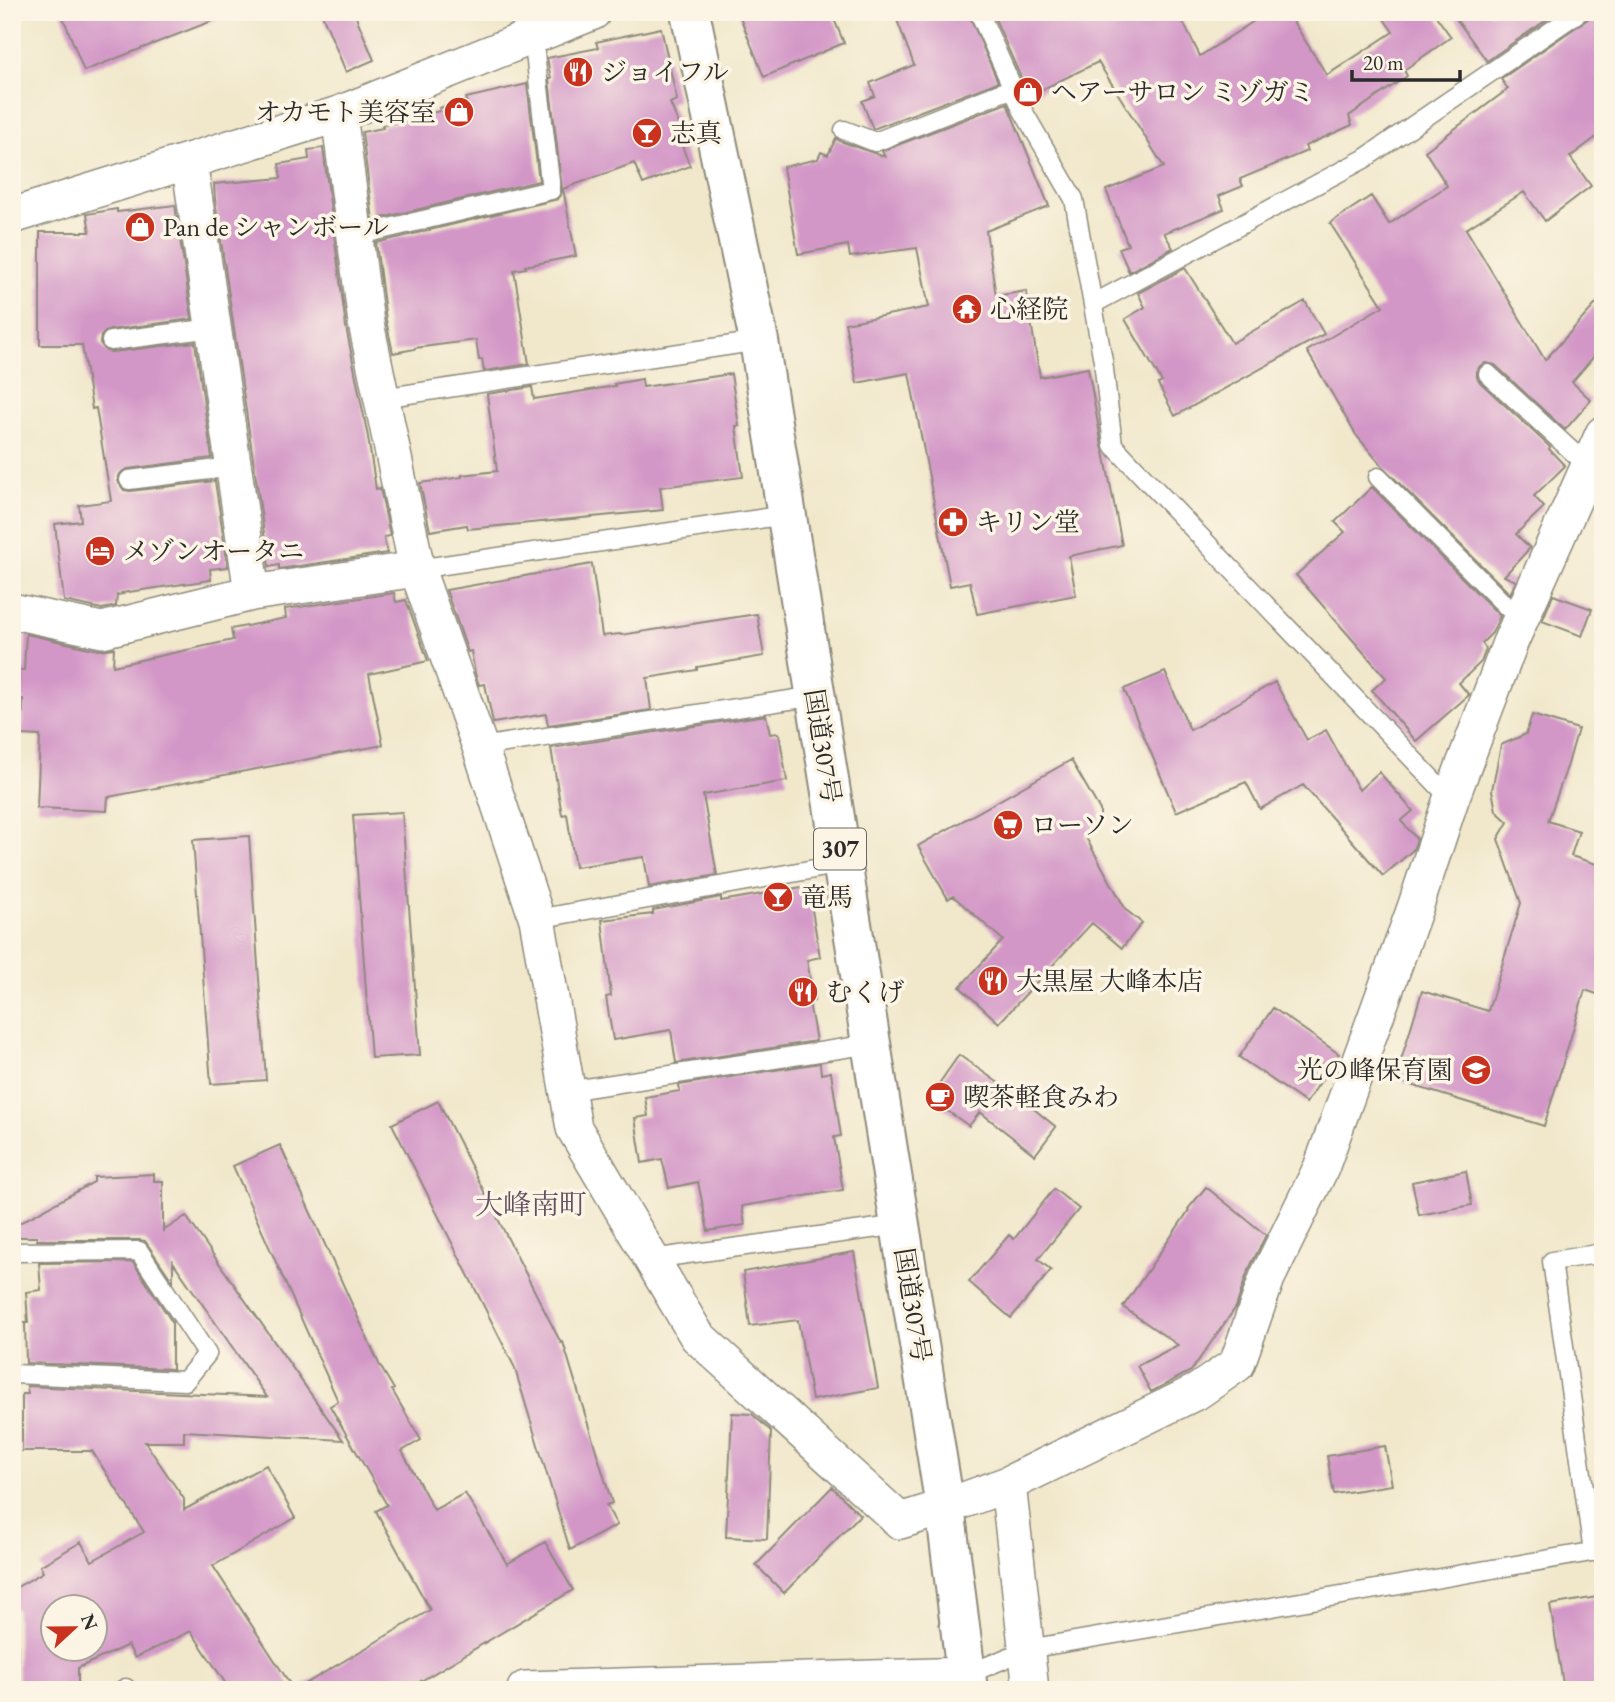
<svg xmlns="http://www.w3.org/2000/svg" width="1615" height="1702" viewBox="0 0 1615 1702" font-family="'EB Garamond','Noto Serif JP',serif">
<rect width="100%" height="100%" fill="#fcf5e5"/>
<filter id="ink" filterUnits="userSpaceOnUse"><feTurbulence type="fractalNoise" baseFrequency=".0143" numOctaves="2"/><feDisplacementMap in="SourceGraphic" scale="14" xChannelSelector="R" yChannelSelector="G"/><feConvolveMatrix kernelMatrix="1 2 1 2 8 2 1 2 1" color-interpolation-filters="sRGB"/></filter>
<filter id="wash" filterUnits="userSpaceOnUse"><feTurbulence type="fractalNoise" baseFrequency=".00686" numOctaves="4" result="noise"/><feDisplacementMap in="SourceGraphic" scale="28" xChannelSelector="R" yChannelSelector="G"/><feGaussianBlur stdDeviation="1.57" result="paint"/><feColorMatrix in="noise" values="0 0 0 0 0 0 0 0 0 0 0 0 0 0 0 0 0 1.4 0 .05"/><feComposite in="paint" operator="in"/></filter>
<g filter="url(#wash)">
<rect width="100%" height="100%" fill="#f1e8cc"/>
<g id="blocks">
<path fill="#d397c7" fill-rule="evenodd" d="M61,12H229L230,14L84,71Z
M321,12H354L374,60L346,72Z
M738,12H831L844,43L764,77Z
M894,12H968L998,82L873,129L862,101L875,96L870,83L914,65Z
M992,12H1178L1200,56L1268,12H1287L1327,75L1393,32L1379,12H1433L1451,37L1404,70L1407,76L1349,116L1352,125L1305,146L1307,151L1240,179L1243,186L1219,196L1224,209L1164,233L1173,248L1129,272L1119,248L1128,245L1106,190L1164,167L1098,62L1029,96Z
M1451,12H1558L1487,61Z
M1590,12H1603V132L1570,157L1591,186L1545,221L1524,192L1466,229L1545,360L1603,296V346L1572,382L1591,400L1565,430L1495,365L1485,363L1480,366L1477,371V377L1480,382L1550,447L1549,449L1565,466L1534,496L1544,507L1516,534L1530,548L1504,576L1516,581L1510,594L1383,467L1356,435L1307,351L1383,306L1330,223L1371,196L1389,224L1447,186L1425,151L1508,89L1501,79L1585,21L1589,18Z
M661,28L677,100L670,103L683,134L678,136L690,166L643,184L634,163L563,189L576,256L525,266L526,268L514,270L529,364L484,371L482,359L479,360L476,340L415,348V349L393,353L386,320L376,243L558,199L561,195L562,189L549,79H551L547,58L598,48L596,42Z
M527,84L539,181L373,220L362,132L383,128L382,125L412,120L411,117L440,111L439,108L467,101L466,98Z
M1007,103L1049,206L986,231L996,296L1026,291L1040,377L1088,368L1102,446L1104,452L1122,545L1069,556L1076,595L977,614L970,582L950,586L909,373L857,383L845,323L929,307L917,248L850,257L848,245L798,254L783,167L818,159L821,152L828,155L836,138L840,141L885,157L882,151Z
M323,148L346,327L368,437L376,489L380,488L390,536L384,537L387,553L279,569V565L269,567L215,200L214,184L281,178L279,164L309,159L308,150Z
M175,205L192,319L110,330L105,332L101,336L100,343L106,351L112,352L195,342L212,458L128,469L123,471L119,475L118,482L124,490L130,491L215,481L228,567L210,569L211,580L122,593L123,594L117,595L116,606L102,609L64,601L55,524L81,521L79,505L111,501L96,408L92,409L82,345H40V232H90L87,214L117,209V212Z
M1185,268L1232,343L1305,301L1324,334L1175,416L1158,384L1162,382L1125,319L1145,307L1138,293Z
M731,374L739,426H736L743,477L660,487L663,510L468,529L467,525L430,531L420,483L462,477V475L497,471L487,394L532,387L534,399L615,386L614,384L642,379L643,387Z
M1372,487L1500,616L1492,633L1482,643L1486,649L1481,662L1459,683L1469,695L1416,741L1372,690L1386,678L1296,575L1345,532L1335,522Z
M592,564L602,636L620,634L621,635L757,614L764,656L697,667V670L647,678L651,710L548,725L546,714L493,723L485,684L479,685L475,673L471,651L468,652L446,590Z
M394,593L396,602L406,600L428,661L369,674L383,745L108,797L107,811L37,808L40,736L22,735L23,699H18L19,670H24L26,634L98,650L114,648L113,666L233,640L231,629L286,618L285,609Z
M1553,595L1592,609L1582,636L1542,621Z
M1165,672L1190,730L1275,682L1307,740L1326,730L1359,790L1379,772L1413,811L1401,821L1417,839L1413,850L1383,876L1303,785L1260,809L1246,782L1176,812L1124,689Z
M766,715L770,734L779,733L787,781L703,795L717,875L649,887L644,857L575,867L567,814L562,815L551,748Z
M1532,715L1578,729L1568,764L1548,821L1579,831L1571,856L1603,866V996L1585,990L1544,1126L1395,1080L1422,991L1488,1011L1521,903L1498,839L1508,822L1496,811L1492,790L1501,745L1526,734Z
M1071,760L1100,810V819L1085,836L1126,910L1142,923L1122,948L1092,923L999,1023L960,987L1003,940L953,896L948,899L918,846Z
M402,812L420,1055L371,1058L353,815Z
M249,836L266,1080L211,1084L193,840Z
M808,886L820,957L807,960L814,1001L809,1002L816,1041L676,1063L671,1030L613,1040L606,997L611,996L602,920L653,914V910L721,897V901Z
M1273,1008L1339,1054L1306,1103L1239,1057Z
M959,1055L1024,1101L1056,1127L1035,1155L980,1112L969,1126L929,1098Z
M820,1063L821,1074L831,1072L841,1136L834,1137L843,1190L742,1206L745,1225L708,1231L698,1182L669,1188L662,1159L642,1163L635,1118L648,1116L645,1097L680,1091L679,1085Z
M438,1101L561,1343L563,1342L612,1503L606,1505L617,1525L570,1550L514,1366L392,1124Z
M280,1145L379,1364L394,1389L392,1390L421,1440L402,1451L434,1510L465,1493L507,1564L545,1542L573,1590L406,1690H295L430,1610L376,1511L387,1505L330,1406L338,1401L233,1166Z
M1466,1171L1472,1205L1419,1215L1412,1182Z
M154,1174V1181H163V1231L186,1216L343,1440L184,1431V1442H145L184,1499V1510L266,1465L295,1518L213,1566L294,1690H230L191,1631L135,1658L128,1645L78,1668V1689L18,1687L17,1611L12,1603V1590L43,1572L40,1566L81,1542L92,1561L144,1532L92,1451H22V1394H28L27,1386L267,1397L173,1262V1282L145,1241L139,1240H37V1237H12V1227L94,1182V1177ZM52,1607H94V1649H52Z
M1206,1187L1266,1235L1248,1271L1236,1307L1191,1371L1151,1392L1137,1366L1178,1345L1123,1307L1189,1210L1188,1209Z
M1054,1189L1079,1209L1038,1259L1051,1270L1011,1318L969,1282L1009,1235L1014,1239Z
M854,1252L878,1388L812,1400L798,1320L750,1326L743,1272Z
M133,1262L172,1322V1369L26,1363L25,1323H28L26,1292L41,1290L39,1263Z
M732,1413L752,1414L771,1431L767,1539L726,1537Z
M1385,1446L1392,1485L1334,1494L1327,1456Z
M832,1487L860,1515L784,1593L756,1565Z
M1603,1596V1690H1564L1550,1605Z"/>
</g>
</g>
<g filter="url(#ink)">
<use href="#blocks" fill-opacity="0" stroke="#8e8a7c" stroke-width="2"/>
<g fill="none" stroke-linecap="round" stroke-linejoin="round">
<g stroke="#8e8a7c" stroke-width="21">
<path id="lane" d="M979,12L1023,111L1074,199L1103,361L1113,445L1451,799
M844,130L875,142L1013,88
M355,236L551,190L533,36
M1093,304L1364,159L1579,12
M111,341L213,328
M1488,374L1588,466
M382,398L759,341
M1378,477L1520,620
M129,480L234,467
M417,569L786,515
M480,747L816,696
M537,919L842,864
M567,1091L871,1044
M12,1252L139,1251L207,1354L185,1381L12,1374
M651,1259L900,1225
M1593,1552L1552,1261L1603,1253
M966,1675L1028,1649L1603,1550
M122,1690L126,1688"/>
</g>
<g stroke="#8e8a7c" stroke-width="38">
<path id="street" d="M339,114L366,323L417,569L480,747L537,919L574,1128L697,1336L900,1521L945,1507L1008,1484L1198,1391L1237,1364L1267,1278L1321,1168L1415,908L1451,799L1510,643L1603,434
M189,161L252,593
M12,216L339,114L593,12
M12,611L102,630L252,593L417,569
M1008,1484L1031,1690
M525,1689L966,1675"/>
</g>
<g stroke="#8e8a7c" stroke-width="42">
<path id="highway" d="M690,12L759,341L945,1507L968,1690"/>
</g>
<use href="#lane" stroke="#fff" stroke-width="18"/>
<use href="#street" stroke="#fff" stroke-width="35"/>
<use href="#highway" stroke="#fff" stroke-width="38"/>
</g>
</g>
<defs>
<g id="restaurant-disc" transform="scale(1.575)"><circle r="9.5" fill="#c8321e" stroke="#fcf5e5"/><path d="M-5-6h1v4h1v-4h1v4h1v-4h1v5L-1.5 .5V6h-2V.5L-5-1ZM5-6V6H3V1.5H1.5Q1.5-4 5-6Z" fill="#fff"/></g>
<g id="shop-disc" transform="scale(1.575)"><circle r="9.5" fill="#c8321e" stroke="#fcf5e5"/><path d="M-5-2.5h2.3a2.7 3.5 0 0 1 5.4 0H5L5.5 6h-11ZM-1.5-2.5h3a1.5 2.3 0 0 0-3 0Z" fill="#fff"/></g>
<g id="bar-disc" transform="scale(1.575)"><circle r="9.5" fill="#c8321e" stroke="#fcf5e5"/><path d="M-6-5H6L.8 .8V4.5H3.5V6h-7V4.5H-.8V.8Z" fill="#fff"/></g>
<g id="temple-disc" transform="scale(1.575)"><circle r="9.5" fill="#c8321e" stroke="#fcf5e5"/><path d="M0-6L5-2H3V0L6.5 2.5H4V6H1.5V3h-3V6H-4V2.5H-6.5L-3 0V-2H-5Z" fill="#fff"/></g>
<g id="pharmacy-disc" transform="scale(1.575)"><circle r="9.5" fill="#c8321e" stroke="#fcf5e5"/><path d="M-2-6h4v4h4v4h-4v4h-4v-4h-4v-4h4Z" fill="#fff"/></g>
<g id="hotel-disc" transform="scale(1.575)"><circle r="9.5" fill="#c8321e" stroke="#fcf5e5"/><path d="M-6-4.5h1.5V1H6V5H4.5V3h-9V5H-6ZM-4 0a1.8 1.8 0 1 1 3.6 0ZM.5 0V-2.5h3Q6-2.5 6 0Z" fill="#fff"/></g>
<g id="supermarket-disc" transform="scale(1.575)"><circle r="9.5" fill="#c8321e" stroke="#fcf5e5"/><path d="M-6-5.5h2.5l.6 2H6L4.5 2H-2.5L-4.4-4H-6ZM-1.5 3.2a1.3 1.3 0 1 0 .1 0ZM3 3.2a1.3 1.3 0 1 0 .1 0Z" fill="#fff"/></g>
<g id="school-disc" transform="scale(1.575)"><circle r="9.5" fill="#c8321e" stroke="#fcf5e5"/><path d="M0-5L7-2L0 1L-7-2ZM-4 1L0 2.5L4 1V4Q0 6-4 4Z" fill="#fff"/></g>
<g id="cafe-disc" transform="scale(1.575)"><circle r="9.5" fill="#c8321e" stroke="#fcf5e5"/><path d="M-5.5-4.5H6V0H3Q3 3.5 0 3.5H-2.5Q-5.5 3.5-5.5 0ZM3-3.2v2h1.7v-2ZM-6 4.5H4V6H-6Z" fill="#fff"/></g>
</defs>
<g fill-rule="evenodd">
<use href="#restaurant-disc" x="578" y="72"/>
<use href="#shop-disc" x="1028" y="92"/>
<use href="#shop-disc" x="459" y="112"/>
<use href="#bar-disc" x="647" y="133"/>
<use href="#shop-disc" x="140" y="227"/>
<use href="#temple-disc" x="967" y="309"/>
<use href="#pharmacy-disc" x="953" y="522"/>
<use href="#hotel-disc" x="100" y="551"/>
<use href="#supermarket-disc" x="1008" y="825"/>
<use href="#bar-disc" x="778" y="897"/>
<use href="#restaurant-disc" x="993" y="981"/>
<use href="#restaurant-disc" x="803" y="992"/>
<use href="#school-disc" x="1476" y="1070"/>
<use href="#cafe-disc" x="940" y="1097"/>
</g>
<g text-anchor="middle" stroke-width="7" stroke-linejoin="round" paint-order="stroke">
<rect fill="#fcf5e5" stroke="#6a6863" stroke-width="2" x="814" y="828.5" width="52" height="41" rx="5"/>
<g font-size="24" font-weight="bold" fill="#2b2b2b">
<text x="840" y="857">307</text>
</g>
<g font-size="26" fill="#2b2b2b" stroke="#fcf5e5" text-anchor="start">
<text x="601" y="81">ジョイフル</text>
<text x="1051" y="101">ヘアーサロン ミゾガミ</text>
<text x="436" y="121" text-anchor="end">オカモト美容室</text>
<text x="670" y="142">志真</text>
<text x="163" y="236">Pan de シャンボール</text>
<text x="990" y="318">心経院</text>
<text x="976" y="531">キリン堂</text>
<text x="123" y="560">メゾンオータニ</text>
<text x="1031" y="834">ローソン</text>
<text x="801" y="906">竜馬</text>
<text x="1016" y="990">大黒屋 大峰本店</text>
<text x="826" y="1001">むくげ</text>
<text x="1453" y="1079" text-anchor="end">光の峰保育園</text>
<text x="963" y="1106">喫茶軽食みわ</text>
</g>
<g font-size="26" fill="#2b2b2b" stroke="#fcf5e5">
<text transform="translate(823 746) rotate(81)" y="9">国道307号</text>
<text transform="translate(913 1305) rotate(81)" y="9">国道307号</text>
</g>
<g font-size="28" fill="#665162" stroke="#fcf5e5">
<text x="531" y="1214">大峰南町</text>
</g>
</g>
<rect width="1615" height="1702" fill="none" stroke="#fcf5e5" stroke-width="42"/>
<g transform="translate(74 1628) rotate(68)"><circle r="33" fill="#fcf5e5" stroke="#a8a49b" stroke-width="2"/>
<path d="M0-5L12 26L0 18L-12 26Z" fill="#c8321e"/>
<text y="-10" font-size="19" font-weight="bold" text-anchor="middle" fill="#2b2b2b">N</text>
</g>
<path d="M1352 70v10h108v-10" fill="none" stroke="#2b2b2b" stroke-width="3.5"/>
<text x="1363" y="70" font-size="21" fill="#2b2b2b" stroke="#fcf5e5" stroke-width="5" paint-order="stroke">20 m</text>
</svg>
